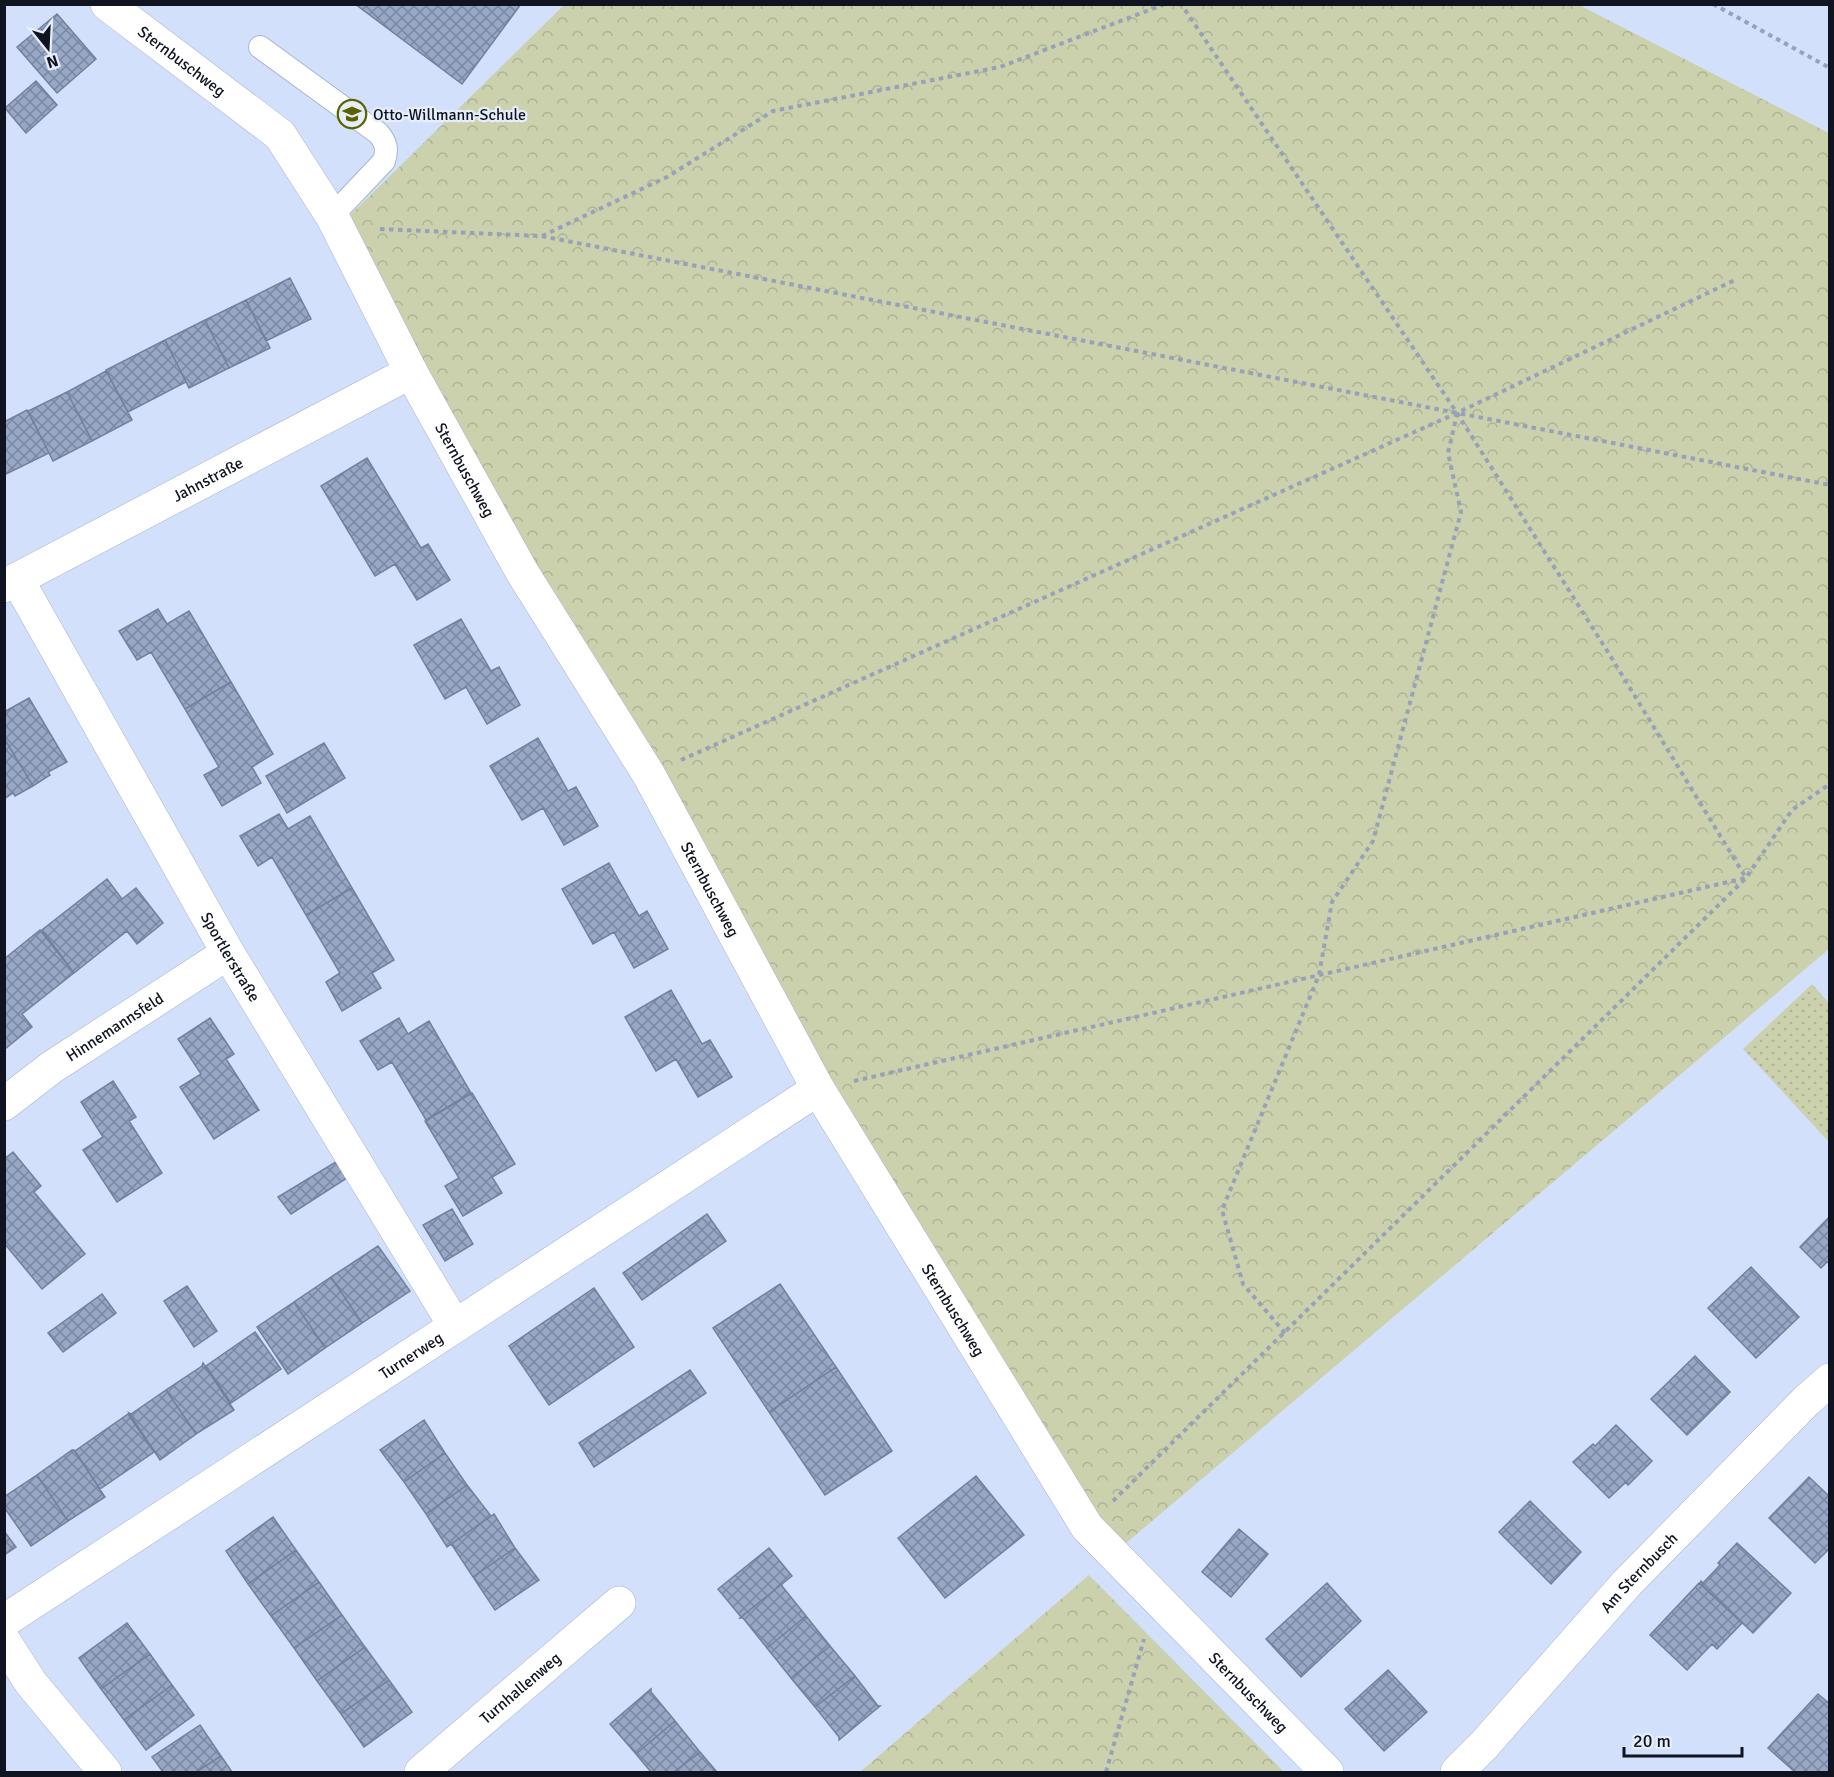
<svg xmlns="http://www.w3.org/2000/svg" width="1834" height="1777" viewBox="0 0 1834 1777" font-family="Signika,sans-serif">
<defs>
<pattern id="grass-dots" width="8" height="8" patternUnits="userSpaceOnUse" patternTransform="scale(1.5)"><rect width="8" height="8" fill="#cbd1ac"/><path d="M2 2h.1M6 6h.1" fill="none" stroke="#adb394" stroke-width="1.8" stroke-linecap="round"/></pattern>
<pattern id="forest-crowns" width="20" height="18" patternUnits="userSpaceOnUse" patternTransform="scale(1.5)"><rect width="20" height="18" fill="#cbd1ac"/><path d="M2 6a3 3 0 1 1 6 0M12 15a3 3 0 1 1 6 0" fill="none" stroke="#adb394"/></pattern>
<pattern id="building-cross-hatch" width="8" height="8" patternUnits="userSpaceOnUse" patternTransform="scale(1.5)"><rect width="8" height="8" fill="#97a7c6"/><path d="M0 0l8 8M0 8l8-8" fill="none" stroke="#7a87a0"/></pattern>
</defs>
<rect width="100%" height="100%" fill="#d3e0fb"/>
<path fill="url(#grass-dots)" d="M1812,984L1829,1003V1142L1743,1049Z"/>
<path fill="url(#forest-crowns)" d="M668,4L671,7L674,4L1579,5L1829,133V949L1113,1554L1087,1527L338,227L564,5Z
M1089,1575L1284,1772H860Z"/>
<path fill="url(#building-cross-hatch)" stroke="#71809e" stroke-width="1.5" d="M355,4H521L462,84Z
M57,14L96,59L57,93L17,47Z
M36,81L57,105L26,133L5,108Z
M290,278L311,319L266,341L246,300Z
M246,300L270,348L229,368L205,320Z
M205,320L229,368L189,388L165,340Z
M165,340L186,382L128,412L106,370Z
M106,371L132,420L92,441L67,392Z
M67,392L92,441L53,461L28,411Z
M27,410L49,453L4,475V422Z
M367,458L421,548L428,544L450,580L417,600L395,564L375,576L321,486Z
M158,609L167,624L189,611L231,682L185,709L151,652L137,660L119,631Z
M461,619L491,671L499,667L520,705L487,724L466,687L445,699L414,645Z
M231,682L273,754L252,767L261,783L222,806L204,775L219,767L185,709Z
M29,698L67,762L48,772L50,775L33,786L4,738V712Z
M4,738L33,786L15,796L13,793L4,799Z
M538,738L568,791L576,787L598,826L564,845L543,808L522,820L490,766Z
M324,743L345,778L287,813L266,776Z
M279,814L288,829L310,816L352,888L306,915L272,857L258,866L240,836Z
M609,863L639,916L647,911L668,949L634,968L614,932L593,944L562,889Z
M107,879L122,899L136,888L163,923L137,944L127,931L74,973L42,930Z
M352,888L394,960L372,973L381,988L342,1011L326,982L340,973L306,915Z
M40,930L74,973L22,1014L32,1027L5,1049L4,959Z
M671,990L702,1044L710,1040L732,1077L698,1097L676,1059L656,1071L625,1017Z
M210,1018L234,1054L226,1059L259,1110L214,1139L180,1087L201,1074L178,1039Z
M399,1018L408,1034L429,1021L471,1093L426,1120L392,1062L378,1070L360,1041Z
M113,1081L136,1117L129,1121L162,1173L117,1202L83,1150L103,1137L81,1102Z
M472,1093L515,1164L492,1177L502,1193L463,1216L445,1186L459,1178L425,1121Z
M13,1152L41,1186L34,1192L85,1254L42,1289L4,1243V1159Z
M339,1160L350,1176L291,1214L278,1197Z
M452,1209L473,1244L445,1261L423,1225Z
M707,1214L726,1241L642,1300L623,1273Z
M1830,1216V1264L1827,1262L1821,1268L1800,1247Z
M378,1246L410,1291L362,1323L331,1277Z
M1751,1267L1799,1317L1756,1358L1708,1308Z
M331,1277L362,1323L325,1348L294,1302Z
M780,1284L836,1367L769,1412L713,1328Z
M187,1286L217,1331L194,1347L164,1301Z
M594,1288L634,1347L549,1405L509,1346Z
M102,1294L116,1313L63,1352L48,1333Z
M294,1302L325,1348L288,1374L257,1327Z
M255,1332L281,1369L231,1403L206,1366Z
M1695,1356L1730,1392L1687,1435L1651,1399Z
M203,1363L234,1410L196,1434L166,1390L202,1366Z
M836,1367L892,1451L825,1495L769,1412Z
M690,1370L706,1393L594,1467L579,1443Z
M166,1390L196,1434L160,1460L129,1413L131,1414Z
M128,1414L154,1452L100,1489L75,1451Z
M424,1420L445,1453L404,1482L380,1450Z
M1616,1425L1652,1461L1628,1485L1626,1482L1609,1498L1573,1462L1593,1444L1595,1446Z
M72,1450H74L105,1497L68,1521L37,1475Z
M445,1453L467,1485L426,1514L404,1482Z
M37,1475L68,1521L31,1546L4,1507V1497Z
M976,1476L1024,1535L945,1598L898,1538Z
M1809,1477L1830,1497V1548L1815,1563L1769,1518Z
M467,1485L491,1516L447,1547L426,1514Z
M1530,1501L1581,1552L1551,1584L1499,1532Z
M494,1514L515,1548L473,1577L452,1545H450Z
M273,1517L296,1550L248,1584L226,1551Z
M1239,1529L1268,1554L1231,1597L1202,1572Z
M4,1531L16,1547L4,1555Z
M1737,1543L1791,1593L1753,1633L1700,1583L1701,1581L1703,1583L1720,1565L1718,1563Z
M515,1548L539,1580L495,1610L473,1577Z
M769,1548L792,1576L741,1617L718,1589Z
M296,1550L319,1582L271,1616L248,1584Z
M319,1582L342,1615L294,1648L271,1616Z
M1327,1583L1361,1621L1301,1677L1266,1639Z
M1699,1583L1742,1623L1717,1649L1712,1644L1687,1670L1650,1635Z
M782,1584V1586L806,1616L767,1648L743,1618H740Z
M342,1615L365,1647L317,1681L294,1648Z
M806,1616L830,1646L791,1678L767,1648Z
M127,1623L150,1654L101,1689L79,1658Z
M830,1646L855,1676L815,1707L791,1678Z
M365,1647L389,1680L341,1714L317,1681Z
M150,1654L172,1685L124,1720L101,1689Z
M1388,1670L1427,1712L1384,1751L1345,1709Z
M855,1676L878,1706H880L839,1740V1737L815,1707Z
M389,1680L412,1712L364,1747L341,1714Z
M172,1685L194,1715L146,1750L124,1720Z
M651,1689V1692L675,1721L636,1754L610,1724Z
M1818,1694L1830,1704V1772H1795L1768,1748Z
M675,1721L700,1752L674,1772H651L636,1754Z
M200,1725L221,1756L196,1772H163L152,1757Z
M700,1752L717,1772H674Z
M221,1756L232,1772H196Z"/>
<g fill="none" stroke-linecap="round" stroke-linejoin="round">
<g stroke="#a5b5d5" stroke-width="24">
<path id="service" d="M260,47L378,133C386,142 388,149 384,161L332,216"/>
</g>
<g stroke="#a5b5d5" stroke-width="34">
<g id="minor">
<path id="s1" d="M107,4L280,135L332,216L411,372L522,572L649,775L818,1089L1087,1527L1327,1772"/>
<path id="s2" d="M17,579L228,953L455,1326"/>
<path id="s3" d="M4,586L411,372"/>
<path id="s4" d="M4,1104L52,1067L228,953"/>
<path id="s5" d="M4,1621L818,1089"/>
<path d="M4,1641L31,1683L105,1772"/>
<path id="s6" d="M421,1772L619,1603"/>
<path id="s7" d="M1457,1772L1484,1745L1627,1583L1806,1401L1830,1380"/>
</g>
</g>
<path stroke="#97a2b8" stroke-width="4" stroke-dasharray="4.5 4.5" stroke-linecap="butt" d="M1713,4L1830,68
M380,229L541,236L1830,485
M542,236L667,177L773,111L1000,67L1165,4
M681,760L1457,413L1737,279
M854,1081L1746,878L1611,657L1457,413L1181,4
M1285,1333L1243,1284L1222,1210L1319,975L1332,902L1373,841L1461,512L1448,453L1457,414
M1113,1501L1746,878L1792,810L1830,784
M1106,1772L1144,1639"/>
<use href="#service" stroke="#fff" stroke-width="22"/>
<use href="#minor" stroke="#fff" stroke-width="33"/>
</g>
<defs>
<g id="school-ring" transform="scale(1.5)"><circle r="9.5" fill="#e6edfb" stroke="#5b6200" stroke-width="1.5"/><path d="M0-5L7-2L0 1L-7-2ZM-4 1L0 2.5L4 1V4Q0 6-4 4Z" fill="#5b6200"/></g>
</defs>
<g fill-rule="evenodd">
<use href="#school-ring" x="352" y="114"/>
</g>
<g text-anchor="middle" stroke-width="4.5" stroke-linejoin="round" paint-order="stroke">
<g font-size="16" fill="#0f1420" stroke="#e6edfb">
<text dy="6" stroke="none"><textPath href="#s1" startOffset="94">Sternbuschweg</textPath></text>
<text dy="6" stroke="none"><textPath href="#s1" startOffset="600">Sternbuschweg</textPath></text>
<text dy="6" stroke="none"><textPath href="#s3" startOffset="230">Jahnstraße</textPath></text>
<text dy="6" stroke="none"><textPath href="#s1" startOffset="1086">Sternbuschweg</textPath></text>
<text dy="6" stroke="none"><textPath href="#s2" startOffset="434">Sportlerstraße</textPath></text>
<text dy="6" stroke="none"><textPath href="#s4" startOffset="135">Hinnemannsfeld</textPath></text>
<text dy="6" stroke="none"><textPath href="#s1" startOffset="1572">Sternbuschweg</textPath></text>
<text dy="6" stroke="none"><textPath href="#s5" startOffset="486">Turnerweg</textPath></text>
<text dy="6" stroke="none"><textPath href="#s7" startOffset="270">Am Sternbusch</textPath></text>
<text dy="6" stroke="none"><textPath href="#s6" startOffset="130">Turnhallenweg</textPath></text>
<text dy="6" stroke="none"><textPath href="#s1" startOffset="2058">Sternbuschweg</textPath></text>
</g>
<g font-size="16" fill="#0f1420" stroke="#e6edfb" text-anchor="start">
<text x="373" y="120">Otto-Willmann-Schule</text>
</g>
</g>
<rect width="1834" height="1777" fill="none" stroke="#0f1420" stroke-width="12"/>
<g transform="translate(48 48) rotate(162)" stroke="#e6edfb" stroke-width="4.5" paint-order="stroke">
<path d="M0-4.5L10 22L0 15L-10 22Z" fill="#0f1420"/>
<text y="-9" font-size="16" font-weight="bold" text-anchor="middle" fill="#0f1420">N</text>
</g>
<path d="M1624 1747v9h118v-9" fill="none" stroke="#0f1420" stroke-width="3"/>
<text x="1633" y="1747" font-size="18" fill="#0f1420" stroke="#e6edfb" stroke-width="4.5" paint-order="stroke">20 m</text>
</svg>
